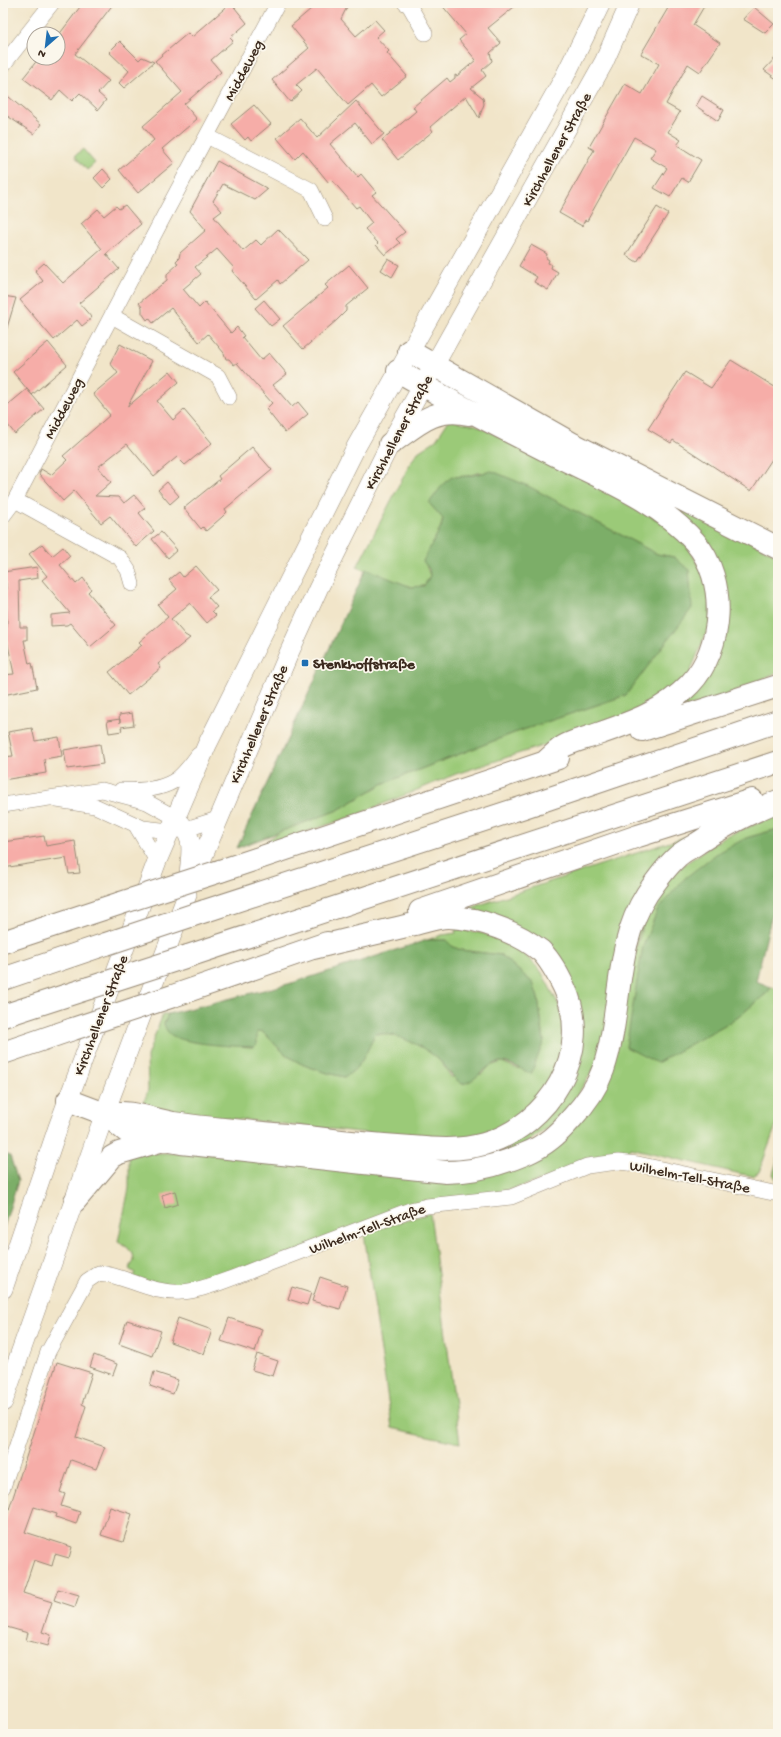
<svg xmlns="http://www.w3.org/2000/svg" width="781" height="1737" viewBox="0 0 781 1737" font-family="'Gochi Hand',sans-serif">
<rect width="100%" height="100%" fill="#fbf7ec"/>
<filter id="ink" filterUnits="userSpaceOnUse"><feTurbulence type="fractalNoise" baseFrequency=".025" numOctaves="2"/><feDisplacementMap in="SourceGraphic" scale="8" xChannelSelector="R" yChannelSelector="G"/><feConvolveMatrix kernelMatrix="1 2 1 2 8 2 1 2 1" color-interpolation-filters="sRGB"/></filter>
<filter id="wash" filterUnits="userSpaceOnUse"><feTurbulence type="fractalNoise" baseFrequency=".012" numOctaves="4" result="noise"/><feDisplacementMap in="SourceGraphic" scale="16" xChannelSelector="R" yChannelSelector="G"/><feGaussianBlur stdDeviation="0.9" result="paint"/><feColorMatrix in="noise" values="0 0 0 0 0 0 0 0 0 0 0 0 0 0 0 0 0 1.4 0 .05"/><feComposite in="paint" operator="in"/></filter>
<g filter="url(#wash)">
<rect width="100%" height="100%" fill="#f1e5c9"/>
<path fill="#9bca78" stroke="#6b7a4b" d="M83,149L95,163L87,170L75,156Z
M465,391L778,556V672L726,695L677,711L708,674L712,554L460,400Z
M449,420L476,425L640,507L683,537L708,583L711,622L688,677L621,720L456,774L354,816L263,846L262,845L279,832L338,810L382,784L514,733L626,695L674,557L657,554L581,514L480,472L468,476L452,477L431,505L443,518C441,534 426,547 426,564C426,567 429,572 430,576L424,586L411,587L357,567L411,462L418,452L436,440Z
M778,815V829L746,838L632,1016L626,1047L658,1062L737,1018L768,992L771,987L778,989V1120L759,1172L753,1176L741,1174L631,1148L619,1153L620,1157L499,1193L474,1196L181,1287L132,1278L135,1273L129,1269L134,1261L133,1254L127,1247L118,1242L129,1188V1156L140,1153H196L457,1178L573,1129L627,979L646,915L668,880L685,864L724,837Z
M691,835L662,864L597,1063L564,1117L516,1150L461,1163L389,1156H437L558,1102L568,982L467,909Z
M455,929L482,933L507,942L521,951L541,971L560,1007L563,1021V1046L549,1086L517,1121L472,1138L425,1139L171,1112L156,1109L144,1102L148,1090L147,1056L163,1014H168L164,1024L193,1042L253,1047L257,1032L261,1031C270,1038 273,1043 281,1050C297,1066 323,1072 344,1077L361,1062L375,1034C395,1031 423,1046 438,1059C443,1064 447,1071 451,1077L482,1074L490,1066L502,1062L518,1069L544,1040L538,998L533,983L501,955L460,950L452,946L446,940H427L442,935L456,933Z
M778,1158V1182L773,1174Z
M430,1213L460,1443L392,1428L364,1233Z"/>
<path fill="#7cae68" stroke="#5c6c43" d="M492,471L528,486L657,554L674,557L689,570L692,608L626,695L514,733L382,784L338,810L237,848L366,569L411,587L424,586L430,576L429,569L423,561L441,527L443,519L429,503L444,483L452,477L468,476Z
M778,829V889L756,981L771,987L768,992L737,1018L657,1063L626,1047L643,946L658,909L685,878L716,854L746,838Z
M427,940H446L452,946L460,950L501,955L533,983L538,998L544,1041L531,1074C525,1071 509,1062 502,1062C488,1061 477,1082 462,1084C450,1076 448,1068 438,1059C425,1047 393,1031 375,1034C368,1050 360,1070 344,1077C323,1072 297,1066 281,1050C273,1043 271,1038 261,1031L257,1032V1044L253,1047C236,1046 178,1045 168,1032C166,1030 165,1026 164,1024L168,1014L292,983Z
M3,1153L10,1156L18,1181L3,1230Z"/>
<g id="blocks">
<path fill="#f6ada8" d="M83,3H114L75,54L109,81L98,93L106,100L98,110L80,93L72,101L60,90L52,100L23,78L39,58H58V36Z
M231,3L247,23L230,38L233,41L211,60L221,72L184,104L197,119L162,149L174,163L138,193L119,170L154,140L143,126L182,92L155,61L188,33L192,37Z
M318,3H349L341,19L356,36L375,20L384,30L376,37L389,51L387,53L407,76L381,97L371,85L348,105L317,68L296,85L302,91L290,102L272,80L309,48L291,26Z
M440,3H519L488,28L501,43L490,53L492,61L482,70L486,76L471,88L483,98L484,104L479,118L466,96L430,127L433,131L398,160L382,140L416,111L413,107L447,78L450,82L455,78V75L457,76L476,60L459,40L466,34Z
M671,3H706L693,25L720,43L700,72L688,64L666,104L680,112L668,132L681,140L677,145L701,160L688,182L682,178L670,197L654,188L667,168L650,158L656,149L634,137L587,221L585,220L582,226L559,213L594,150L589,147L625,84L642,94L659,64L641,54Z
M754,7L774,24L765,33L743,19Z
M120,41L139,60L142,57L154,62L124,88L119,83L129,71L109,52Z
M778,55V80L764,70Z
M3,92L41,124L34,134L3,113Z
M702,96L724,110L718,121L696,106Z
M356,101L384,134L372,144L355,123L330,144L358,177L361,174L376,192L372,195L405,232L396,239L400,243L385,255L376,245L378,243L365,229L372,223L359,206L356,208L332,180L329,183L303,151L295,159L277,138L300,118L317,138Z
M254,105L271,124L251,141L248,137L245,140L231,124Z
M217,161L268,189L255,200L223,184L213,201L222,211L214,217L243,251L256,240L261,245L278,229L308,260L280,284L278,280L256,299L232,271L234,268L217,249L195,267L201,274L183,289L199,308L205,302L231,333L237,327L244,336L242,337L261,360L269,353L287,374L273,385L292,407L298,402L308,414L285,433L266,409L272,403L237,363L234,365L229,359H226L224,353L208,334L199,342L171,308L153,323L149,318L147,320L142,313V307L139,303L167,280V274L178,264L176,261L179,258L180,253L206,230L190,211Z
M103,169L112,179L103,188L94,178Z
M125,205L141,224L106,254L119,269L79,303L92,318L82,326L77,320L54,340L20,300L43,281L35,271L44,263L63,283L102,249L81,224L98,209L104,216L116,206L119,209Z
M657,207L668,214L637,262L626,255Z
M531,245L547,254L546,258L549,260L548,263L552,265L551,268L558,272L548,290L534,282L537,277L519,266Z
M388,259L399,265L392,277L381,270Z
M349,265L368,288L346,306V311L337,320L303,349L283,326L328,288L325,285Z
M3,296L16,298L6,331H3Z
M264,300L280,319L271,326L255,308Z
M48,342L67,365L32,395L13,372Z
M120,344L152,361L127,407L170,371L179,382L157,401L173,420L184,410L212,443L185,465L177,457L154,476L127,444L98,467L111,482L95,496L119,497L124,503L134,495L145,508L139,513L154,531L136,547L110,516L101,523L74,491L63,501L39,474L41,469L51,475L67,460L63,456L110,415L93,394L118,373L110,363Z
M731,360L778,389V450L751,491L673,440L671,443L648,429L685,372L711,388Z
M27,389L44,409L15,434L3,419V409Z
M252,447L272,470L225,509L227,512L222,517L206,531L203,527L201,529L184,508L220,479L218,476Z
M167,482L179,496L170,504L158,490Z
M161,532L177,550L168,558L152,539Z
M42,544L52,556L63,547L70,556L60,565L76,584L83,578L91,589L88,592L116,625L90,647L70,623L67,625L51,626V615L70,613L42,580L47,576L29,554Z
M196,566L217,590L208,597L217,607L212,611L216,615L207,623L190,603L171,619L185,635L190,638L158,664L161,668L128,695L109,672L142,645L139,642L168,617L158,605L177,589L169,580L179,572L183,577Z
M37,567L38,578L19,581L20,627H27V640H24L29,664L32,663L37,688L3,695V675L14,674L7,640H3V627H7L6,583H3V572Z
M132,713L134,725L121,727L122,731L109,733L107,721L120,719V723L119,715Z
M32,728L35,741L59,737L62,756L44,759L46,773L3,780V757L13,756L8,732Z
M100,744L103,764L67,769L64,750Z
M44,836L46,846L75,841L80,873L69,874L66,858L3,868V842Z
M175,1191L178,1204L165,1208L162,1195Z
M320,1277L347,1286L340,1309L312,1301Z
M292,1287L311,1293L307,1305L288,1299Z
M178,1318L212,1330L204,1354L170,1342Z
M229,1318L262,1329L255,1352L221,1341Z
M127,1320L161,1331L152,1356L119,1344Z
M257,1354L278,1361L273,1376L252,1370Z
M94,1355L117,1364L113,1375L90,1367Z
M57,1362L92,1373L82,1404L86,1406L76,1437L105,1447L96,1469L71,1460L60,1492L65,1494L61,1506L80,1512L76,1524L56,1517L57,1514L34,1507L25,1532L72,1547L69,1558L55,1554L52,1566L34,1560L23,1593L52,1602L42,1632L51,1635L48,1646L26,1640L28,1633L3,1626V1528Z
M154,1372L178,1380L173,1394L150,1386Z
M110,1507L132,1514L123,1542L101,1535Z
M58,1589L79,1595L75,1607L54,1600Z"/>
</g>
</g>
<g filter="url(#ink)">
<use href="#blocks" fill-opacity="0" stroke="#968874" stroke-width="1"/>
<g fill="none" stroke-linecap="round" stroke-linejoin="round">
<g stroke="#968874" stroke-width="16">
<path id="minor" d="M405,3L409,5L425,33
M3,65L52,3
M207,136L311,190L325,219
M112,316L218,376L229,397
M15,500L120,558L128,570L132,584
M3,516L15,500L167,210L278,3
M121,790C139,791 162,790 177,779C185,773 192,763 198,755
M57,800L95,806L143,828L170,831L186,829L218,819
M3,805L102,790L147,802L176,818
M135,824L157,861
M3,1487L48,1352L87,1281L99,1273C127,1276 151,1294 181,1292C203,1291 243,1274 265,1265C313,1247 361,1229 410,1210L427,1206L511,1197L587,1166L618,1162L638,1164L778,1194"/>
</g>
<g stroke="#968874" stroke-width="20">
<path id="major" d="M176,818C196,840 191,848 189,875
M195,875L289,653L318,589L390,444L604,62L630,3
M3,1289L58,1127L157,861L207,745L356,447L563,80L601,3
M3,1402L111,1096L187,895"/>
</g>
<g stroke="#968874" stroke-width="24">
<path id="highway" d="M409,351L571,443L778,548
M398,371C450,401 503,429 557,456C605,480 659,501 695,542C728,580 724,648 690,684C664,711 633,722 598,734C587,738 576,740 566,745C559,748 552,756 545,762
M390,444C417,425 434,406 469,414
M642,730L778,686
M220,871L558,758
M205,911L524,807L778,721
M420,911L638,836L752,800
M3,942L121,903
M188,956L778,762
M3,979L106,944
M173,996L327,943
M3,1016L89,988
M3,1053L73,1029
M68,1100L105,1114L126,1131L136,1135L181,1143L446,1172C474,1172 499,1165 525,1154C545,1146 558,1134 572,1118C585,1104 597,1087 603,1070C623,1012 613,947 647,894C656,881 666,867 677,857C683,851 691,848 698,843C723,826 749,813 778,801
M105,1114C134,1110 146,1118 173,1123C220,1130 268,1133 316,1138C347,1142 379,1145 411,1147C435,1149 460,1151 484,1144C549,1125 595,1052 564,987C558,975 551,961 541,951C522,936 498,926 474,920C466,919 457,917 448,917C436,917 422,923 410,925C378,933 345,940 313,948
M75,1201L112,1157L119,1153L160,1141"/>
</g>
<use href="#minor" stroke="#fff" stroke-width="15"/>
<use href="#major" stroke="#fff" stroke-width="19"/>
<use href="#highway" stroke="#fff" stroke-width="22"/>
<g stroke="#968874" stroke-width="24" stroke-linecap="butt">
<path id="highway-bridge" d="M121,903L220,871
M106,944L205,911
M89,988L188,956
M73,1029L173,996"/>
</g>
<use href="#highway-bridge" stroke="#fff" stroke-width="22"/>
</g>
</g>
<rect fill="#1f6fb2" stroke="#fbf7ec" stroke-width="1.5" x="301" y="659" width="8" height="8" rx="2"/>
<g text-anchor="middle" stroke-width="3.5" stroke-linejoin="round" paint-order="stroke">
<g font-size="15" fill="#3b2a1e" stroke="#fbf7ec">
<text transform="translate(243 70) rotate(-62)" y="5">Middeweg</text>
<text transform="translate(556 149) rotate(-61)" y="5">Kirchhellener Straße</text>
<text transform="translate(63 408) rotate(-62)" y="5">Middeweg</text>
<text transform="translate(398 432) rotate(-62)" y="5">Kirchhellener Straße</text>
<text transform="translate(258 724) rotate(-67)" y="5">Kirchhellener Straße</text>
<text transform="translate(100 1015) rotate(-69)" y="5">Kirchhellener Straße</text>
<text transform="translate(690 1176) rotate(11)" y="5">Wilhelm-Tell-Straße</text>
<text transform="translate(367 1228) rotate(-20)" y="5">Wilhelm-Tell-Straße</text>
</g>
<g font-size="15" font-weight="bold" fill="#3b2a1e" stroke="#fbf7ec" text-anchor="start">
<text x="313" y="668">Stenkhoffstraße</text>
</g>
</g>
<rect width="781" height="1737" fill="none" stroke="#fbf7ec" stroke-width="16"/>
<g transform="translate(46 46) rotate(208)"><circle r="19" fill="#fbf7ec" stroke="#aea59a"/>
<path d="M0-3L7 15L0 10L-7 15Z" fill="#1f6fb2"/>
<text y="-6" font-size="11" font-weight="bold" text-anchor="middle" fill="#3b2a1e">N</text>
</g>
</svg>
